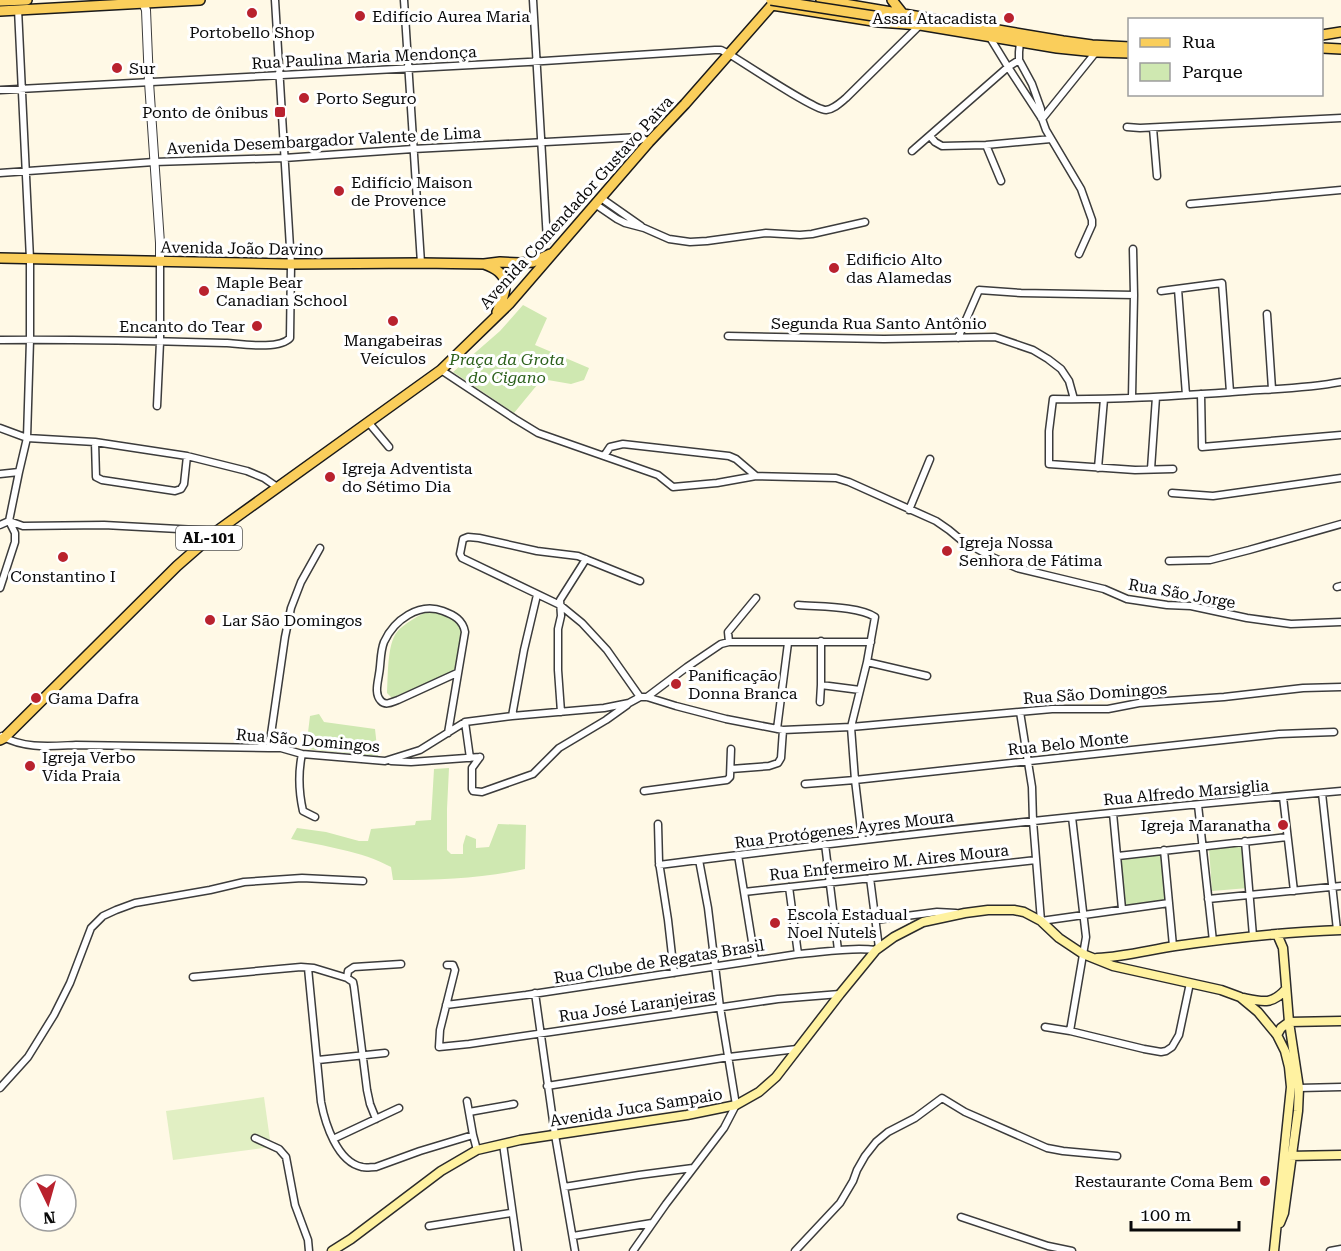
<svg xmlns="http://www.w3.org/2000/svg" width="1341" height="1251" viewBox="0 0 1341 1251" font-family="'Roboto Serif',serif">
<rect width="100%" height="100%" fill="#fff9e6"/>
<path fill="#cfe8b1" d="M523,305L547,318L535,345L589,368L584,380L571,384L542,379L514,413L453,372L500,331Z
M429,611L447,614L463,626C464,638 460,662 453,671L392,698L387,693C388,677 387,644 397,632C402,625 421,614 429,611Z
M319,714L324,722L375,729L378,756L306,749L310,716Z
M449,768L447,809V850L451,854H463V845L466,835L476,839V848L489,847L498,824L526,825L525,869C483,878 440,880 398,880H393L391,867C362,851 323,846 291,839L297,828L326,832L359,841H368L371,829L415,825L416,821L431,820L434,769Z
M1244,845L1248,888L1212,891L1209,848Z
M1161,853L1165,902L1125,906L1120,856Z"/>
<path fill="#e1efc3" d="M264,1097L271,1147L173,1160L166,1111Z"/>
<g fill="none" stroke-linecap="round" stroke-linejoin="round">
<g stroke="#3c3c3c" stroke-width="9">
<path id="minor" d="M404,0L421,263
M533,0L547,241
M989,36L1008,67L1042,119L1046,130L1081,189L1092,220V225L1079,254
M1020,42L1019,52V60L1032,84L1041,109V118
M0,90L528,62L715,50H721L729,54C744,63 814,110 826,110C834,109 840,103 846,98L920,25
M1042,119L1096,52
M1127,127L1140,128L1341,118
M1153,128L1157,176
M930,136L935,142L942,146L986,145L1051,139
M986,145L1001,181
M912,151L1008,67L1019,60
M0,173L154,162L284,158L413,149L640,137L649,142
M601,198L641,226
M595,204L617,219L625,223L644,228L669,239L690,242L707,241L766,233L800,235L812,234L865,222
M1190,204L1341,190
M1178,289L1186,395
M1161,291L1222,283L1230,392
M1267,314L1272,389
M728,336L884,339L995,337L1033,350L1048,359L1061,369L1069,381L1074,399
M958,338L979,290L1021,293L1134,295
M0,340C76,339 151,341 227,343C242,344 279,350 290,338L291,264L275,0
M441,370L515,419L538,433L658,475L673,487L717,483L756,476L836,478L849,482L936,521L949,530L961,540L992,557L1017,568L1104,589L1127,599L1167,605L1191,606L1247,618L1291,624L1341,622
M1201,394L1202,447L1341,435
M1132,397L1134,295L1133,249
M157,406L160,342V262
M369,423L389,447
M0,428L27,438L95,442L187,456L247,471L264,478L277,487
M95,442L96,477L102,480L175,491L181,489L184,484L187,456
M604,456L610,447L623,444L729,456L736,459L756,476
M1098,468L1104,399
M1151,469L1156,397
M1173,469L1135,470L1049,464V431L1053,399C1113,400 1172,396 1232,392C1268,389 1305,389 1341,382
M0,474L19,472
M1172,493L1213,496L1341,478
M909,510L930,459
M0,525L9,521L23,526L104,525L216,531
M1169,561L1210,560L1249,550L1341,524
M640,581L578,556L537,551L479,538L468,537L463,539L460,554L462,558L560,605L582,623L607,650L640,697
M1337,587L1341,586
M0,588L15,542V533L9,521L19,472L27,438L30,340V259L18,9
M798,605C819,607 858,606 875,617L867,662L851,727L855,780L862,839
M729,642L728,632L756,598
M867,662L927,676
M821,685L860,690
M640,697H647L676,706L726,719L783,730L851,727L1052,709H1108L1139,703L1224,697L1303,688L1341,687
M647,697L687,667L721,644L729,642H871
M820,702L821,685V641
M561,712L558,670V629L561,616L560,600L586,559
M1020,712L1032,787L1033,821L1041,921L1169,903
M512,716L524,650L537,595
M465,722L470,758
M777,729L788,643
M448,733L465,632C463,620 454,615 443,611C419,602 394,620 384,642C380,652 381,664 379,674C378,682 374,694 381,701C386,706 392,702 398,700L457,673
M2,736C24,749 51,746 76,745L269,748H281L302,754L385,761L420,750L465,722L512,716L604,708L629,703L640,697
M269,748L285,637L291,608L301,582L320,548
M302,754C298,773 299,793 303,811L315,817
M480,757L472,768V789L473,791L482,792L533,774L559,748L606,720L627,705
M391,761L411,762L480,757
M731,769L769,766L778,763L781,758L783,730
M805,784L855,780L1279,734L1334,732
M644,791L727,780L730,777L731,749
M1322,793L1337,930
M1283,797L1294,891
M1198,805L1213,941
M1113,813L1122,909
M658,824L659,862L668,920L674,973
M1245,841L1253,936
M825,844L838,950
M1164,850L1173,946
M738,855L755,960
M1118,856L1287,837
M659,865C886,836 1113,811 1341,791
M870,878L879,948
M789,887L798,954
M744,892L1036,860
M1208,899L1341,886
M875,920L937,912L956,913
M447,965H453L455,970L440,1030L439,1047L469,1044L778,999L840,994
M308,968L321,1102C325,1123 337,1162 362,1167C366,1168 371,1167 376,1167L420,1151L473,1135L477,1150
M193,977L301,967L314,968L347,978L348,971L354,967L401,964
M347,978L353,982L354,987L367,1090L370,1104L376,1119
M535,993L555,1135L575,1251
M446,1005L526,995L798,954C824,952 851,947 876,950
M1045,1027L1070,1031L1144,1049L1161,1052L1166,1051L1172,1047L1179,1035L1190,983
M1070,1031L1086,937L1072,817
M318,1060L385,1053
M547,1086L729,1057L797,1049
M0,1088L28,1057L54,1015L70,983L91,928L103,916L116,910L135,903L210,890L244,882L302,878L363,881
M1299,1088L1341,1087
M467,1101L473,1135
M469,1112L514,1104
M255,1138L279,1149L286,1157L295,1205L308,1240L309,1251
M333,1139L399,1108
M503,1144L518,1251
M564,1187L639,1175L693,1168
M961,1217L1048,1246L1072,1251
M429,1226L511,1213
M573,1236L652,1223
M633,1251L666,1204L724,1128L736,1105L720,1007L708,908L699,860
M795,1251L840,1203L853,1181L857,1170L865,1156L876,1142L888,1132L915,1118L942,1098L965,1112L1047,1148L1063,1151L1117,1156
M1330,1251L1341,1249"/>
</g>
<g stroke="#3c3c3c" stroke-width="10">
<path id="tertiary" d="M139,1L143,3L146,10L149,82L160,243V262"/>
</g>
<g stroke="#2b2b2b" stroke-width="11">
<path id="secondary" d="M1277,934L1283,948L1289,1022L1299,1088L1298,1111L1284,1213L1280,1223
M1097,958C1124,957 1149,950 1175,946C1230,938 1286,932 1341,930
M1243,998C1263,1002 1272,1005 1286,989
M1277,1035L1281,1028L1289,1022L1341,1021
M1288,1156L1341,1155
M332,1251L351,1239L441,1171L477,1150L520,1140L687,1115L736,1105L759,1092L776,1077L840,994L876,950L894,937L923,922L965,913L988,910H1014L1024,912L1041,921L1059,938L1083,954L1113,966L1221,990L1240,997L1258,1012L1277,1035L1285,1051L1289,1067L1291,1087L1274,1251"/>
</g>
<g stroke="#1a1a1a" stroke-width="12">
<path id="primary" d="M821,0L1063,41L1092,45L1130,47
M892,0L903,14
M0,1L27,0
M0,11L200,0
M1322,35L1341,32
M1322,48L1341,49
M0,258L291,264L421,263L484,264L500,262L520,263L533,262L550,254
M484,264C513,274 507,289 497,312
M0,740L4,738L177,566L217,531L441,370L509,304L649,142L685,104L772,5L879,22L920,25L1057,48L1096,52L1130,53"/>
</g>
<use href="#minor" stroke="#fff" stroke-width="6"/>
<use href="#tertiary" stroke="#fff" stroke-width="8"/>
<use href="#secondary" stroke="#fff2a1" stroke-width="8"/>
<use href="#primary" stroke="#face5b" stroke-width="9"/>
<g stroke="#1a1a1a" stroke-width="12" stroke-linecap="butt">
<path id="primary-bridge" d="M771,0L880,17"/>
</g>
<use href="#primary-bridge" stroke="#face5b" stroke-width="9"/>
</g>
<g fill="#b9222e" stroke="#fff" stroke-width="2">
<circle cx="252" cy="13" r="6"/>
<circle cx="360" cy="16" r="6"/>
<circle cx="1009" cy="18" r="6"/>
<circle cx="117" cy="68" r="6"/>
<circle cx="304" cy="98" r="6"/>
<rect x="274" y="106" width="12" height="12" rx="3"/>
<circle cx="339" cy="191" r="6"/>
<circle cx="834" cy="268" r="6"/>
<circle cx="204" cy="291" r="6"/>
<circle cx="393" cy="321" r="6"/>
<circle cx="257" cy="326" r="6"/>
<circle cx="330" cy="477" r="6"/>
<circle cx="947" cy="551" r="6"/>
<circle cx="63" cy="557" r="6"/>
<circle cx="210" cy="620" r="6"/>
<circle cx="676" cy="684" r="6"/>
<circle cx="36" cy="698" r="6"/>
<circle cx="30" cy="766" r="6"/>
<circle cx="1283" cy="825" r="6"/>
<circle cx="775" cy="923" r="6"/>
<circle cx="1265" cy="1181" r="6"/>
</g>
<g text-anchor="middle" stroke-width="6" stroke-linejoin="round" paint-order="stroke">
<rect fill="#fff" stroke="#535353" stroke-width="1.5" x="176" y="526" width="66" height="24" rx="4.5"/>
<g font-size="15" font-weight="bold" fill="#090909">
<text x="209" y="543">AL-101</text>
</g>
<g font-size="16" fill="#090909" stroke="#fff" text-anchor="start">
<text x="372" y="22">Edifício Aurea Maria</text>
<text x="997" y="24" text-anchor="end">Assaí Atacadista</text>
<text x="252" y="38" text-anchor="middle">Portobello Shop</text>
<text x="129" y="74">Sur</text>
<text x="316" y="104">Porto Seguro</text>
<text x="268" y="118" text-anchor="end">Ponto de ônibus</text>
<text x="351" y="188">Edifício Maison<tspan x="351" dy="18">de Provence</tspan></text>
<text x="846" y="265">Edificio Alto<tspan x="846" dy="18">das Alamedas</tspan></text>
<text x="216" y="288">Maple Bear<tspan x="216" dy="18">Canadian School</tspan></text>
<text x="245" y="332" text-anchor="end">Encanto do Tear</text>
<text x="393" y="346" text-anchor="middle">Mangabeiras<tspan x="393" dy="18">Veículos</tspan></text>
<text x="342" y="474">Igreja Adventista<tspan x="342" dy="18">do Sétimo Dia</tspan></text>
<text x="959" y="548">Igreja Nossa<tspan x="959" dy="18">Senhora de Fátima</tspan></text>
<text x="63" y="582" text-anchor="middle">Constantino I</text>
<text x="222" y="626">Lar São Domingos</text>
<text x="688" y="681">Panificação<tspan x="688" dy="18">Donna Branca</tspan></text>
<text x="48" y="704">Gama Dafra</text>
<text x="42" y="763">Igreja Verbo<tspan x="42" dy="18">Vida Praia</tspan></text>
<text x="1271" y="831" text-anchor="end">Igreja Maranatha</text>
<text x="787" y="920">Escola Estadual<tspan x="787" dy="18">Noel Nutels</tspan></text>
<text x="1253" y="1187" text-anchor="end">Restaurante Coma Bem</text>
</g>
<g font-size="16" fill="#090909" stroke="#fff">
<text transform="translate(364 57) rotate(-3)" y="6">Rua Paulina Maria Mendonça</text>
<text transform="translate(324 140) rotate(-3)" y="6">Avenida Desembargador Valente de Lima</text>
<text transform="translate(576 202) rotate(-48)" y="6">Avenida Comendador Gustavo Paiva</text>
<text transform="translate(242 248) rotate(1)" y="6">Avenida João Davino</text>
<text x="879" y="329">Segunda Rua Santo Antônio</text>
<text transform="translate(1182 593) rotate(10)" y="6">Rua São Jorge</text>
<text transform="translate(1095 693) rotate(-4)" y="6">Rua São Domingos</text>
<text transform="translate(308 740) rotate(5)" y="6">Rua São Domingos</text>
<text transform="translate(1068 743) rotate(-6)" y="6">Rua Belo Monte</text>
<text transform="translate(1186 792) rotate(-5)" y="6">Rua Alfredo Marsiglia</text>
<text transform="translate(844 829) rotate(-7)" y="6">Rua Protógenes Ayres Moura</text>
<text transform="translate(889 862) rotate(-6)" y="6">Rua Enfermeiro M. Aires Moura</text>
<text transform="translate(659 961) rotate(-9)" y="6">Rua Clube de Regatas Brasil</text>
<text transform="translate(637 1005) rotate(-8)" y="6">Rua José Laranjeiras</text>
<text transform="translate(636 1107) rotate(-9)" y="6">Avenida Juca Sampaio</text>
</g>
<g font-size="16" font-style="italic" fill="#2b601b" stroke="#fff">
<text x="507" y="365">Praça da Grota<tspan x="507" dy="18">do Cigano</tspan></text>
</g>
</g>
<rect x="1128" y="18" width="195" height="78" fill="#ffffff" stroke="#9d9d9d" stroke-width="1.5"/>
<rect x="1140" y="38" width="30" height="9" fill="#face5b" stroke="#9d9d9d" stroke-width="1.5"/>
<text x="1182" y="48" font-size="18" fill="#090909">Rua</text>
<rect x="1140" y="63" width="30" height="18" fill="#cfe8b1" stroke="#9d9d9d" stroke-width="1.5"/>
<text x="1182" y="78" font-size="18" fill="#090909">Parque</text>
<g transform="translate(48 1203) rotate(175)"><circle r="28" fill="#ffffff" stroke="#9d9d9d" stroke-width="1.5"/>
<path d="M0-4.5L10 22L0 15L-10 22Z" fill="#b9222e"/>
<text y="-9" font-size="16" font-weight="bold" text-anchor="middle" fill="#090909">N</text>
</g>
<path d="M1131 1221v9h108v-9" fill="none" stroke="#090909" stroke-width="3"/>
<text x="1140" y="1221" font-size="18" fill="#090909" stroke="#ffffff" stroke-width="4.5" paint-order="stroke">100 m</text>
</svg>
